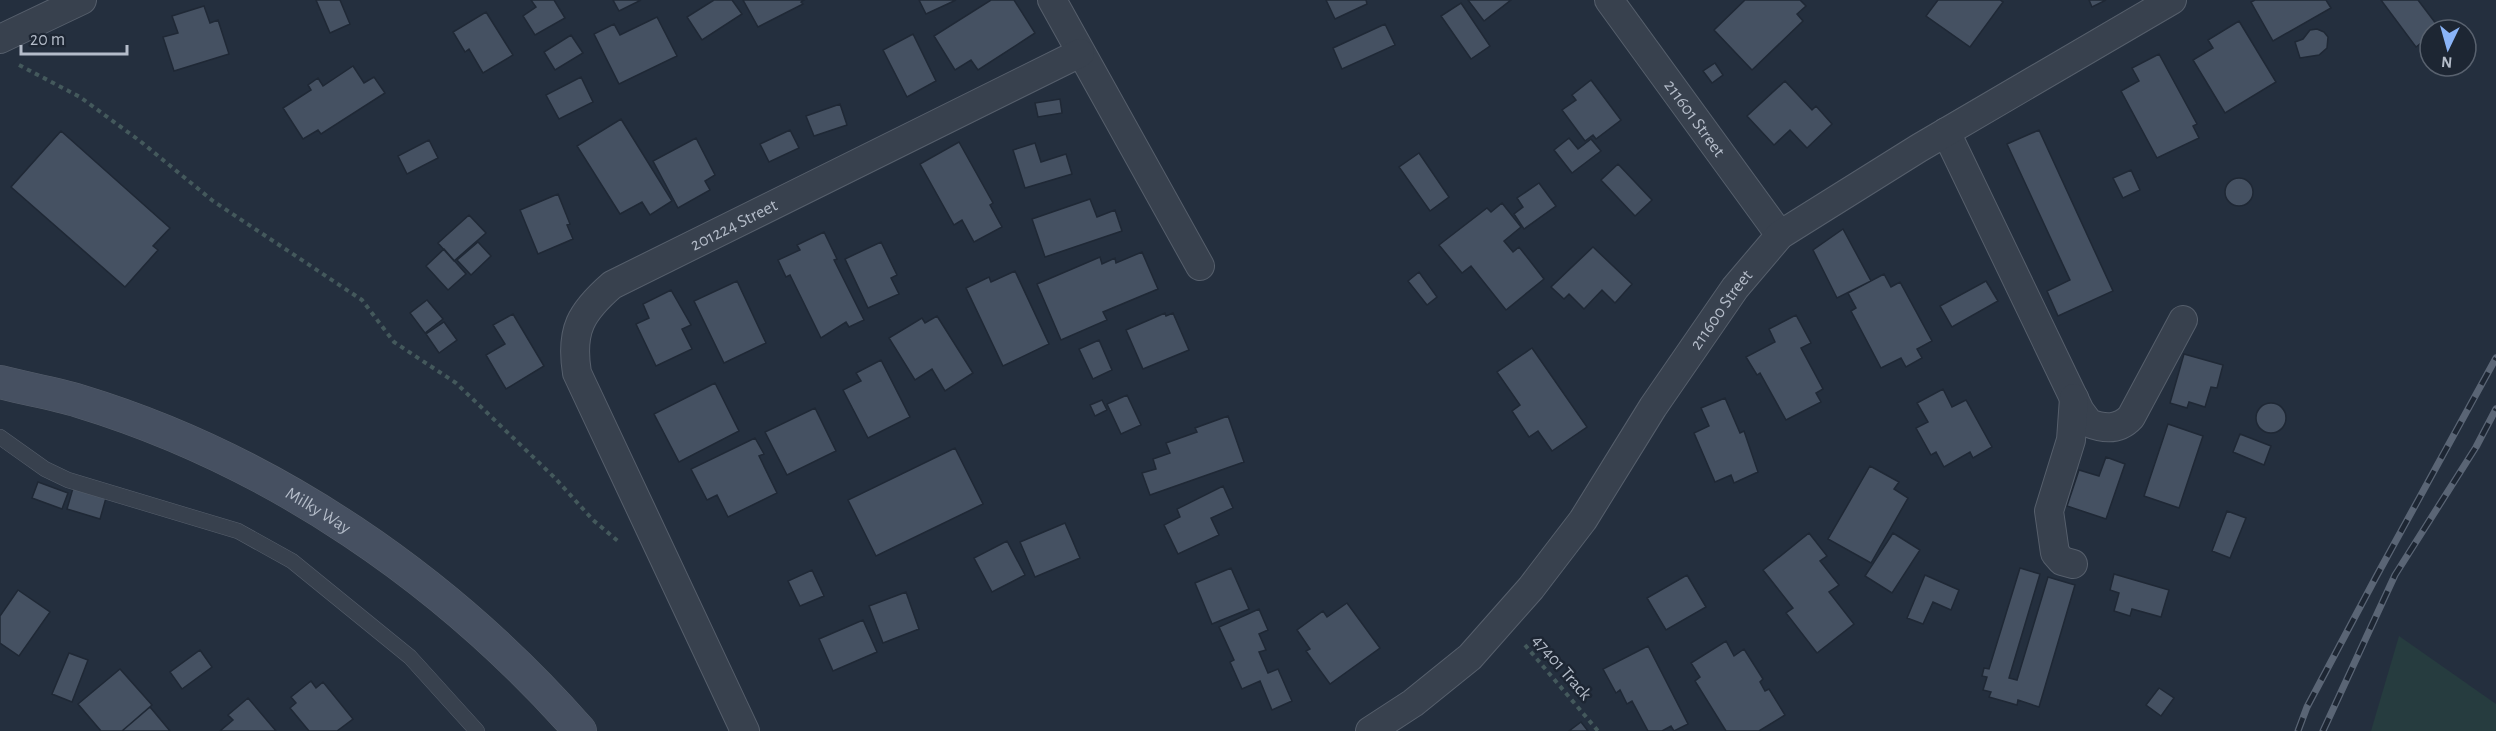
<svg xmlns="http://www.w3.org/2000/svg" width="2496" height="731" viewBox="0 0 2496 731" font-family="'Alegreya Sans',sans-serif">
<rect width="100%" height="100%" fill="#242f3e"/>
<path fill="#263c3f" d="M2399,636L2496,704V731H2371Z"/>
<path fill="#455162" stroke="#1f2835" stroke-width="1.5" d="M316,0H340L350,24L330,33Z
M531,0H554L565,18L535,35L523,16L536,7Z
M613,0H641L619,11Z
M714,0H732L742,14L702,40L687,17Z
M743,0H804L801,2L803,4L758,27Z
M919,0H956L926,14Z
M991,0H1014L1035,33L978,70L971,60L955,70L934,36Z
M1326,0H1366L1367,4L1335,19Z
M1468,0H1511L1484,21Z
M1745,0H1800L1806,6L1797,14L1803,21L1752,70L1714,30Z
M1938,0H2000L2003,2L1970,47L1926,16Z
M2089,0H2106L2092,7Z
M2255,0H2326L2331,8L2273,41L2251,2Z
M2381,0H2418L2440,29L2430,30V36L2416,47Z
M1461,3L1490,46L1471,59L1441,16Z
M204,6L210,23L218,20L229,54L174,71L163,37L178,33L172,16Z
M486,12L513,55L483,73L469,49L465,52L453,32Z
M657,17L677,56L619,84L594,34L614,24L620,35Z
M2239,21L2276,82L2225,113L2193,60L2213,48L2208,40Z
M1385,24L1395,45L1342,69L1333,48Z
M2317,29L2324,32L2328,37L2327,48L2319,55L2300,58L2295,42L2303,39L2310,30Z
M913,34L936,81L907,97L883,50Z
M571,35L583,53L555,70L544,52Z
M2159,54L2197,124L2193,126L2199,138L2157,158L2121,91L2139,81L2132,68Z
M1715,63L1723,75L1712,83L1703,71Z
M353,66L364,83L374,77L385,93L321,134L318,130L303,139L283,108L311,90L308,85L318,78L323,86Z
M581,77L593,102L559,119L546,95Z
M1591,80L1621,120L1596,139L1593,135L1585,141L1562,110L1576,100L1572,95Z
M1785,81L1812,110L1816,106L1832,124L1807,148L1790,130L1774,145L1747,116Z
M1060,99L1062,113L1038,117L1035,103Z
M840,104L847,125L814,136L806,116Z
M621,119L672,201L650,215L642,202L620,214L577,146Z
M790,130L799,148L769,162L760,144Z
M2039,130L2113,291L2058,316L2047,291L2070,280L2007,144Z
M61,131L170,228L153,246L158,250L125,287L11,187Z
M696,138L715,175L705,181L710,190L678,208L653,161Z
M1569,138L1578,149L1591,139L1601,151L1572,173L1554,150Z
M429,140L438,158L407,174L398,156Z
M959,142L993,203L990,205L1002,227L974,242L962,220L954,225L920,164Z
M1035,143L1041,162L1066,154L1072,174L1025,188L1013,150Z
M1419,153L1449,197L1430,211L1399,167Z
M1618,164L1652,200L1635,216L1601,180Z
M2131,170L2140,190L2123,198L2113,178Z
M2225 192a14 14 0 1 1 28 0a14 14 0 1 1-28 0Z
M1539,183L1556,206L1524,229L1514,214L1523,207L1517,198Z
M558,194L570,224L567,225L573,239L538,254L520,210Z
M1090,199L1097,217L1115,210L1122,231L1045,257L1032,219Z
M1502,203L1521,227L1504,241L1513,252L1519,247L1544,279L1506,310L1471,266L1462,273L1439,245L1487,208L1491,212Z
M469,215L486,233L454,261L438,243Z
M1843,229L1871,281L1837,298L1813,250Z
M824,232L837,259L834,260L864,320L849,327L846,322L821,338L790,275L786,277L778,260L800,250L797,245Z
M478,242L491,256L471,275L457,260Z
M881,242L897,275L891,278L899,294L868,308L845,259Z
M1593,247L1632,284L1615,303L1602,290L1584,309L1569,294L1564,299L1551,287Z
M444,249L466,274L448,290L426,266Z
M1142,252L1158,289L1103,312L1107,320L1061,340L1037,284L1100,257L1102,264L1115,258L1116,263Z
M1015,271L1049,344L1003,366L966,288L989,277L991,282Z
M1419,272L1437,297L1427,305L1408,281Z
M1884,274L1891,287L1900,282L1932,341L1917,349L1922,358L1906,367L1901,358L1881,368L1851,311L1856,308L1848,293Z
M737,281L766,343L724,363L694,301Z
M1986,281L1998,301L1952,327L1940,306Z
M671,290L691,325L682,329L692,349L656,366L636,324L649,318L643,304Z
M427,300L443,319L425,333L410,313Z
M1165,313L1166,316L1173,313L1189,350L1143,369L1126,330Z
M513,314L544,366L506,389L486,355L505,344L493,325Z
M1796,315L1811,343L1801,348L1823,389L1816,393L1821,402L1786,420L1760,373L1757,375L1746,357L1775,342L1769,329Z
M937,316L973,373L945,391L932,369L915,380L889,338L922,318L925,323Z
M444,322L457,340L439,353L426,334Z
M1099,340L1112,370L1093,379L1079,349Z
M1532,348L1587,427L1552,451L1538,431L1529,437L1512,411L1520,405L1497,372Z
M2184,354L2223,365L2217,388L2211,387L2205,407L2189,402L2187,408L2170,403Z
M881,360L910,417L868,438L843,390L861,381L856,373Z
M715,383L739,431L679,462L654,414Z
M1943,389L1952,407L1966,400L1992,447L1973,458L1970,452L1944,467L1936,452L1931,455L1916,428L1928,422L1917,403Z
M1127,395L1141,425L1121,434L1107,404Z
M1725,398L1740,433L1744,431L1758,472L1734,483L1731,475L1715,482L1694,433L1709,426L1701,408Z
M1102,400L1107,410L1095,416L1090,405Z
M2256 418a15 15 0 1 1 30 0a15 15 0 1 1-30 0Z
M815,408L836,451L787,475L765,432Z
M1228,416L1244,462L1150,495L1142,473L1156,469L1153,459L1170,453L1166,443L1197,432L1195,428Z
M2168,424L2203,436L2179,508L2144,496Z
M2240,434L2271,446L2264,465L2233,452Z
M755,438L764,454L759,456L777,493L728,517L717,495L707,500L691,469Z
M955,448L983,504L876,556L848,500Z
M2106,457L2125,464L2106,519L2067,506L2079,470L2099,476Z
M1870,466L1899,482L1894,489L1908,498L1871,563L1828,539Z
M38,482L68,493L62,509L32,498Z
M1223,486L1233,508L1211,518L1219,535L1178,554L1164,525L1180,517L1177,509Z
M73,488L106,498L100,519L67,509Z
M2227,511L2246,518L2230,558L2212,551Z
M1065,523L1080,558L1035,577L1020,542Z
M1809,533L1827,556L1820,561L1839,585L1829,592L1854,624L1817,653L1786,613L1793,608L1763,570Z
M1893,533L1920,550L1892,593L1865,576Z
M1007,541L1025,575L992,592L974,558Z
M1231,568L1249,609L1212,624L1195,583Z
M2020,568L2040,574L2009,678L2017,680L2048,577L2075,585L2039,707L2018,700L2017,705L1989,697L1991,692L1983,690L1987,677L1982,676L1984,668L1989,669Z
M812,570L824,596L800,606L788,581Z
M2114,574L2169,590L2161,617L2132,609L2130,616L2114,611L2119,593L2110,590Z
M1687,575L1706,607L1666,630L1647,598Z
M1925,575L1959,590L1951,610L1933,602L1923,624L1907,618Z
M18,590L50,612L19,656L0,643V616Z
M906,592L919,629L883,643L869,606Z
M1347,603L1380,648L1330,684L1306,651L1310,649L1297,630L1323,611L1327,617Z
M1259,609L1268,630L1259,634L1266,650L1259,652L1268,673L1278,669L1292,701L1272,710L1260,681L1242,689L1230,662L1234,660L1219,627Z
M863,620L877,652L833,671L819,639Z
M1726,641L1734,656L1744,649L1763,679L1760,682L1765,691L1769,689L1785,715L1759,731H1726L1695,681L1700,677L1691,663Z
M1648,646L1688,724L1674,731L1671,726L1662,731H1648L1632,701L1627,704L1620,690L1616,693L1603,669Z
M200,650L212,667L182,689L170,672Z
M69,653L88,660L72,702L52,694Z
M120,669L152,705L122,731H101L78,704Z
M311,681L316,688L323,682L353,719L337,731H309L290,708L296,703L291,697Z
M2159,688L2174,698L2161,716L2146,705Z
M248,698L276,731H220L233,720L228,715Z
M150,707L170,731H122Z
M1581,722L1588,731H1569Z"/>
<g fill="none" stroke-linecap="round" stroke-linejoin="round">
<g stroke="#565f6c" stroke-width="16">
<path id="lane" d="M0,437L45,469L68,480L238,531L292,561L410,657L477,731"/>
</g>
<g stroke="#565f6c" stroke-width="30">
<g id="street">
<path d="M1052,0L1200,266"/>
<path id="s1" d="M1609,0L1780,235"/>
<path d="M0,39L82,0"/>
<path d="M1946,132L2080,411L2089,423C2104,429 2119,430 2131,417L2183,320"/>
<path d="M2073,564L2062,561L2055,553L2049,511L2071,440L2074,398"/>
<path id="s2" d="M745,731L577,373C570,330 581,312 612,285L1080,53"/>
<path id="s3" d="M1370,731L1413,703L1470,657L1531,588L1583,520L1653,407L1735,288L1780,235L1919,148L2172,0"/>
</g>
</g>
<g stroke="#565f6c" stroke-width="34">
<g id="secondary">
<path id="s4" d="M0,382C26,389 54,393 79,401C273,460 447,580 580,731"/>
</g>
</g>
<path stroke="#44595c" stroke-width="4" stroke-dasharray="4.5 4.5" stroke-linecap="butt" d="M19,65L80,97L140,141L213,201L362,300L394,342L456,383L555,478L593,520L619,542
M1525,645L1598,731"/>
<use href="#lane" stroke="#38414e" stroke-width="15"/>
<use href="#street" stroke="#38414e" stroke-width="28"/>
<use href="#secondary" stroke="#465061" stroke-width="33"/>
<g stroke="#5a6575" stroke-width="7">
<path id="rail" d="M2298,731L2307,707L2376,577L2496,358
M2323,731L2395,575L2476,447L2496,409"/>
</g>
<use href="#rail" stroke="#1d2633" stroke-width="4.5" stroke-dasharray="14" stroke-linecap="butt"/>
</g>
<g text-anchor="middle" stroke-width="5" stroke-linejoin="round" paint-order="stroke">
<g font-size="18" fill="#b4bcc9" stroke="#1d2633">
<text dy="6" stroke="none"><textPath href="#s1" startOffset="146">211601 Street</textPath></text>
<text dy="6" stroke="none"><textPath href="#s2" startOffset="632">201224 Street</textPath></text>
<text dy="6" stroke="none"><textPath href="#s3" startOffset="554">211600 Street</textPath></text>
<text dy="6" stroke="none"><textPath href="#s4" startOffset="345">Milky Way</textPath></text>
<text transform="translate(1562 667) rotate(49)" y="6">47401 Track</text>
</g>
</g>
<g transform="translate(2448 48) rotate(185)"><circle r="28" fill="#1d2633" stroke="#59626f" stroke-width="1.5"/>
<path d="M0-4.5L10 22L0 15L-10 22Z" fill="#8ab4f8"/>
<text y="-9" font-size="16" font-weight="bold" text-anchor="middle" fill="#b4bcc9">N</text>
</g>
<path d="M21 45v9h106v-9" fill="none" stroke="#b4bcc9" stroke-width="3"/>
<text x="30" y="45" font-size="18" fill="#b4bcc9" stroke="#1d2633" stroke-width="4.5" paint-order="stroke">20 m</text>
</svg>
